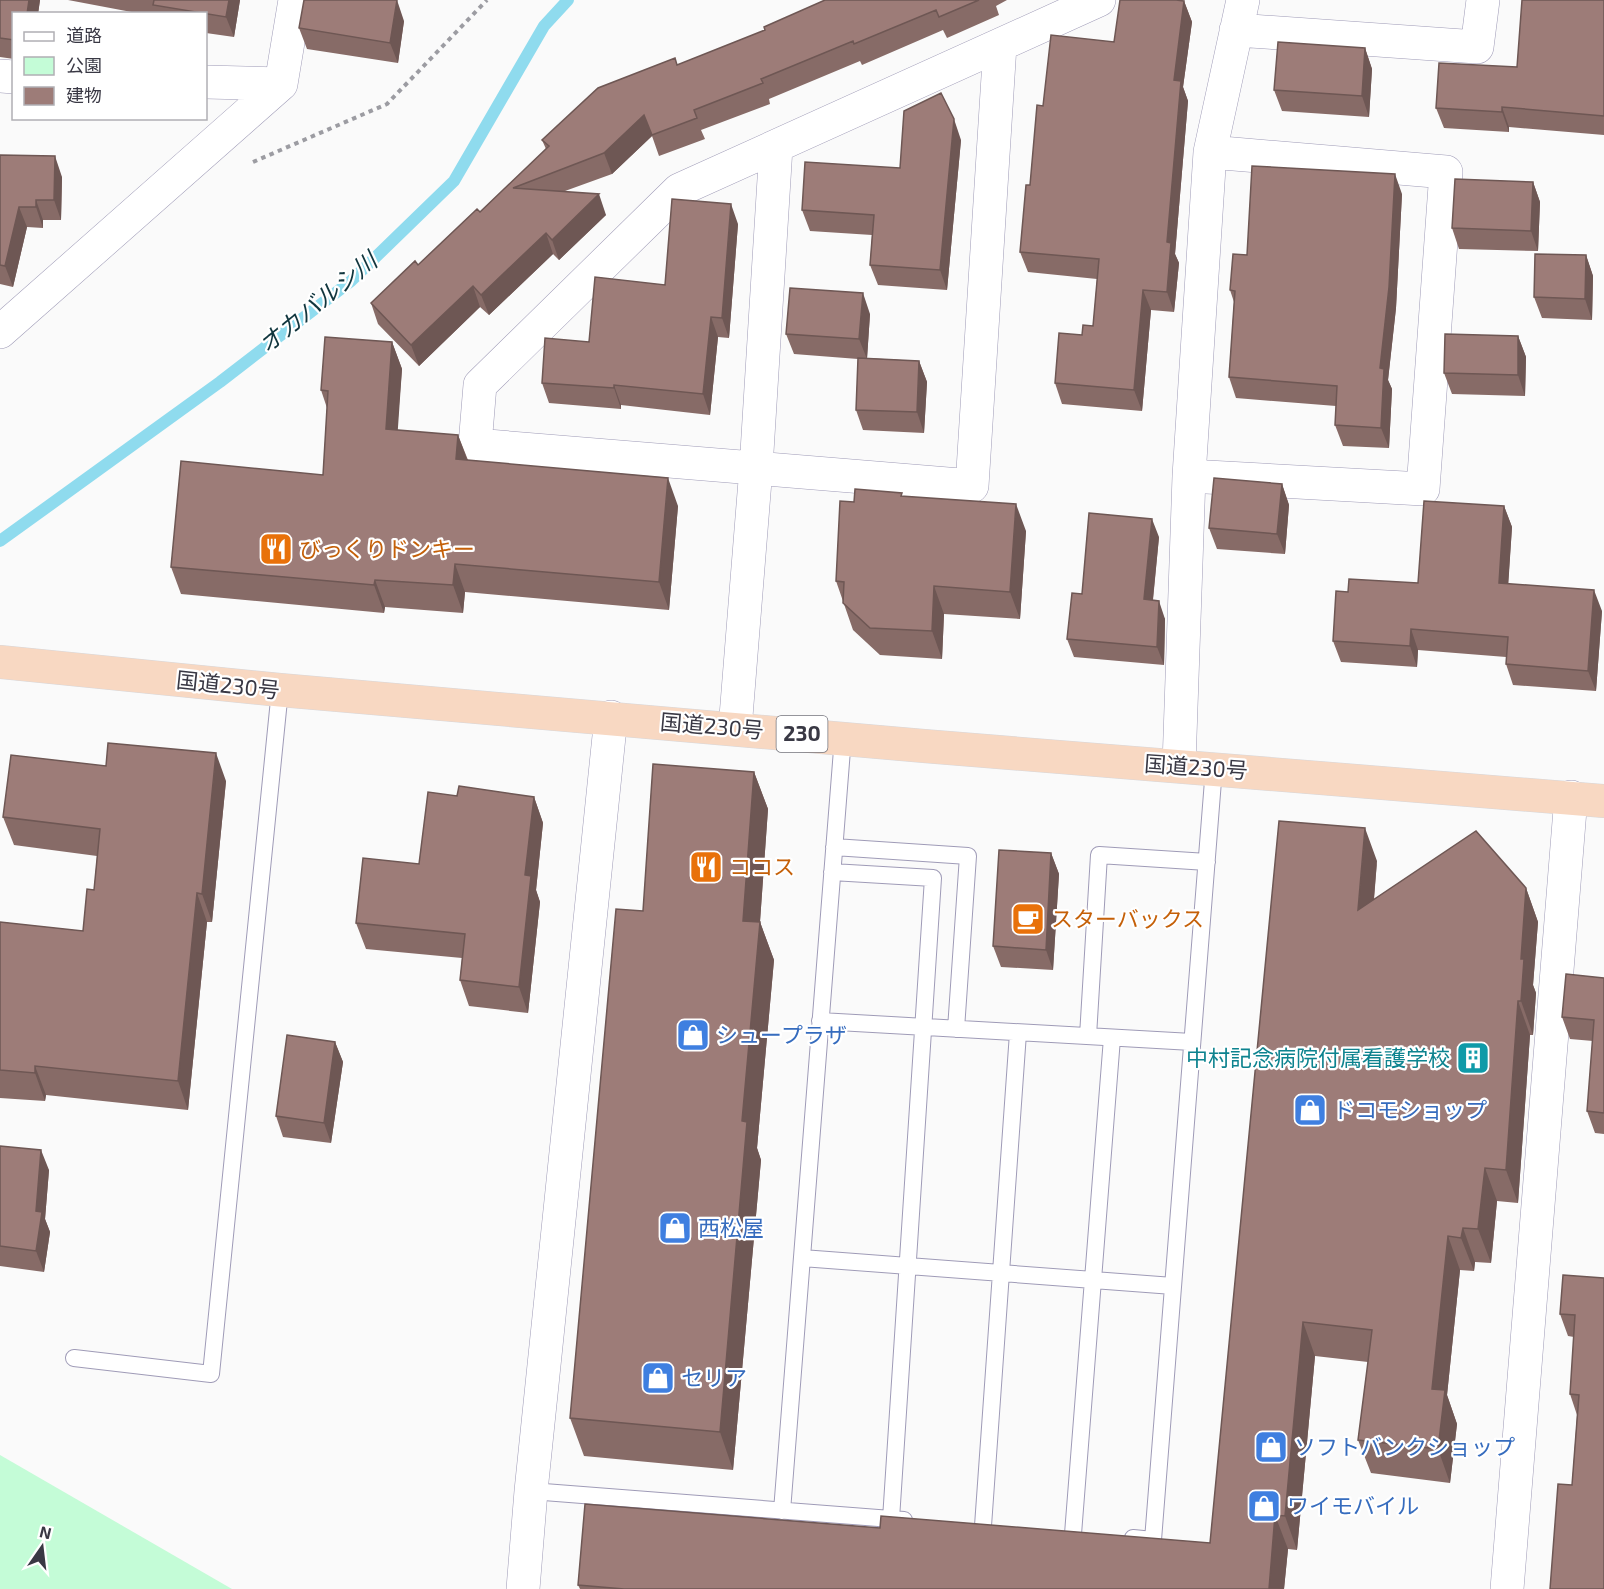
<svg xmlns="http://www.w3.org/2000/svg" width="1604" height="1589" viewBox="0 0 1604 1589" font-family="'Exo 2','Noto Sans JP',sans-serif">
<rect width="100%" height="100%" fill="#fafafa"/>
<path fill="#c4fcd7" d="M0,1455L232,1589H0Z"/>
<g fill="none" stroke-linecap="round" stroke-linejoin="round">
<path stroke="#8fdbee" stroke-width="12" d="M0,541L220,382L351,281L454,181L544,26L568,0"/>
<g stroke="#9f9bb7" stroke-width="18">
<path id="service" d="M834,847L968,856L956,1029
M832,872L933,878L891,1519
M820,1021L1192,1042
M1088,1036L1099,855L1207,862
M802,1258L1173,1286
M74,1358L211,1374L280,690
M531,1491L904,1520
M782,1511L843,737
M983,1526L1018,1033
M1073,1534L1112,1038
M1133,1538L1153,1540L1214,768"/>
</g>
<g stroke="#9f9bb7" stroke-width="34">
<path id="minor" d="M1236,30L1477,47L1483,0
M1000,45L972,486L475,445L480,385L679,190L1099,0
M0,76L14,77
M206,82L281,84
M0,332L281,84L295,0
M1189,476L1423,489L1446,172L1210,152
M735,729L756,468L776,147
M1179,765L1189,476L1210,152L1243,0
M523,1589L531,1491L611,717
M1507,1589L1571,797"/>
</g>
<g stroke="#d7d7da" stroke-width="34">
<path id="trunk" d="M0,662L280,690L924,746L1604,801"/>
</g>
<path stroke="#9c9ca2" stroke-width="4" stroke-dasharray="4.5 4.5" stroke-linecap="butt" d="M253,162L387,104L487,0"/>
<use href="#service" stroke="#fff" stroke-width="16"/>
<use href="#minor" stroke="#fff" stroke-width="33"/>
<use href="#trunk" stroke="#f8d8c2" stroke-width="33"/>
</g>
<path fill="#876b67" d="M0,0H40L38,14H14V59L0,57Z
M68,0H240L234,37L206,33V14H142Z
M825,0H1007L996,6L999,15L947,38L943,30L862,65L860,61L769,99L770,104L701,130L705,139L659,156L652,136L612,174L565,191L606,215L559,260L553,254L489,315L480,307L419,366L378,324L371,303L418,265L480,212L546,149L542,140L677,65L765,30Z
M1604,0V135L1509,127V132L1444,128L1436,108L1517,67Z
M1184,1L1192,22L1183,87L1188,101L1175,254L1179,263L1174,312L1151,310L1142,411L1062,404L1055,383L1082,335L1093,326L1097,279L1028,272L1020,252L1043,106Z
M404,21L398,63L307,49L299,28Z
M1365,48L1372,69L1369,117L1282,111L1274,90Z
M961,140L947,290L878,285L870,265L872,235L810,231L802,210L900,168Z
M0,155L62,177L61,220H43V228L27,227L13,287L0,284Z
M1533,182L1540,202L1538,251L1459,249L1452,228Z
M1402,194L1396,308L1388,380L1392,389L1389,448L1343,446L1335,425L1336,406L1236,398L1229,377L1234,302L1230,290L1247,255Z
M738,224L729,338L718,337L710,415L621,405V409L549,403L542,383L665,285Z
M1586,255L1593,276L1592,320L1542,318L1534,297Z
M870,314L867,358L919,361L927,382L924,433L863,430L856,410L858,359L794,354L786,334Z
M1518,336L1526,357L1525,396L1452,394L1444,373Z
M392,342L402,369L397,430L458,435L468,460L678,506L669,610L465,592L463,613L385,607L384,613L181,594L171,567L323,475L327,408L321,390Z
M1282,484L1289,505L1285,554L1217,549L1209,528Z
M903,496L1026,531L1020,619L944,614L942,659L880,655L853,630L836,581L854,502Z
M1504,506L1512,527L1508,584L1602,611L1596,691L1513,685L1506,664V657L1418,650L1417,667L1341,662L1333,641L1348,592L1418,583Z
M1159,537L1153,600L1165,619L1164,665L1074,657L1067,639L1082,594Z
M754,772L768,809L760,922L774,960L757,1148L761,1160L733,1470L584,1456L570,1418L643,911Z
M226,781L212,922H207L188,1110L46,1095L45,1101L0,1098V922L83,931L94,890L97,856L14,845L3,817Z
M457,796L534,797L543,823L536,890L540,902L528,1013L469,1006L460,980L462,958L366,949L356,923L419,864Z
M1051,853L1059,874L1053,970L1001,967L993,946Z
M1377,861L1374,900L1526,888L1538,922L1533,985L1536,993L1533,1035H1530L1518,1203L1497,1201L1491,1263L1475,1262L1474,1271L1460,1270L1447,1395L1457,1424L1450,1483L1371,1473L1358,1440L1368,1362L1315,1356L1297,1550L1288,1549L1284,1589H580L578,1585L880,1528L1210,1543Z
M1604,978V1134L1595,1133L1587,1111L1593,1041L1570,1039L1562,1017Z
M335,1042L343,1062L331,1143L283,1137L276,1116Z
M0,1146L49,1170L45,1219L50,1232L44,1272L0,1266Z
M1604,1278L1572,1485L1577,1415L1570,1394L1574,1337L1568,1336L1560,1314Z"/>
<path fill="#6e5754" d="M29,0H40L38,14H27Z
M229,0H240L234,37L226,17Z
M397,0L404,21L398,63L390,43Z
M1184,1L1192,22L1183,87L1188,101L1175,254L1179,263L1174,312L1167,292V242L1174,80Z
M1365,48L1372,69L1369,117L1362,96Z
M1502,107L1509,127V132L1502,112Z
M644,115L652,136L612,174L604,153Z
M954,119L961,140L947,290L940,270Z
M55,156L62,177L61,220L54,200Z
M1395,174L1402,194L1396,308L1388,380L1392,389L1389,448L1381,428L1380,368Z
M1533,182L1540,202L1538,251L1531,231Z
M599,194L606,215L559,260L552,240Z
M36,200L43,220V228L36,207Z
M731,204L738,224L729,338L722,318Z
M19,207L27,227L13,287L5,266Z
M546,233L553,254L489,315L481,295Z
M1586,255L1593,276L1592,320L1585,299Z
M473,286L480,307L419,366L411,345Z
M1143,290L1151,310L1142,411L1134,390Z
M863,293L870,314L867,359L859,339Z
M711,317L718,337L710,415L703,394Z
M1518,336L1526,357L1525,396L1518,375Z
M392,342L402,369L396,456L386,429Z
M919,361L927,382L924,433L917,412Z
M614,385L621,405V409L614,388Z
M458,435L468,462L456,459Z
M668,478L678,506L669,610L659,582Z
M1282,484L1289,505L1285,554L1277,534Z
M1016,504L1026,531L1020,619L1010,592Z
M1504,506L1512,527L1507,604L1499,583Z
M1152,519L1159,537L1151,618L1144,599Z
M455,564L465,592L463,613L453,585Z
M375,580L385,607L384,613L374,585Z
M934,586L944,614L942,659L932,631Z
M1594,590L1602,611L1596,691L1588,671Z
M1159,601L1165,619L1164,665L1157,647Z
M1411,629L1418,650L1417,667L1410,646Z
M216,753L226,781L212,922L202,894Z
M754,772L768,809L758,949L760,922L774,960L757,1148L761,1160L733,1470L720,1432L742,1121L743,921Z
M534,797L543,823L536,890L540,902L528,1013L519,987L525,875Z
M1365,828L1377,861L1370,944L1358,910Z
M1051,853L1059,874L1053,970L1046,950Z
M1526,888L1538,922L1533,985L1536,993L1533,1035L1521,1001V959Z
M197,893L207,922L188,1110L178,1081Z
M1518,1001L1530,1035L1518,1203L1506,1170Z
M335,1042L343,1062L331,1143L324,1123Z
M35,1066L46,1095L45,1101L35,1073Z
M41,1150L49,1170L45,1219L50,1232L44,1272L36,1251V1211Z
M1485,1168L1497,1201L1491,1263L1478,1229Z
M1463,1228L1475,1262L1474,1271L1461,1238Z
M1448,1236L1460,1270L1447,1395L1457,1424L1450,1483L1438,1449L1432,1389Z
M1303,1322L1315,1356L1297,1550L1285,1516Z
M1275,1515L1288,1549L1284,1589H1269Z"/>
<path fill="#9d7c78" stroke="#6e5754" stroke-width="1.5" d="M0,0H29L27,14H14V40L0,38Z
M154,0H229L226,17L153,5Z
M304,0H397L390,43L299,28Z
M825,0H979L939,17L936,10L854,44L853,41L761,79L763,83L694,110L697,118L652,135L644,115L604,153L513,188L599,194L552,240L546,233L481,295L473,286L411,345L371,303L415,261L418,265L477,209L480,212L549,146L542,140L598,88L675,58L677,65L765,30L764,27Z
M1120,0H1176L1184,1L1174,80L1181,81L1167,242L1171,243L1167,292L1143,290L1134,390L1055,383L1059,333L1082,335L1083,325L1093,326L1099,259L1020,252L1026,185H1030L1037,105L1043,106L1051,35L1114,42Z
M1522,0H1604V116L1502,107V112L1436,108L1439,63L1517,67Z
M1278,42L1365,48L1362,96L1274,90Z
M941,93L954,119L940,270L870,265L874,215L802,210L805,162L900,168L904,111Z
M0,155L55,156L54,200H36V207H19L5,266L0,265Z
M1252,166L1395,174L1389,287L1380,368L1384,369L1381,428L1335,425L1337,386L1229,377L1235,291L1230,290L1233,254L1247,255Z
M1455,179L1533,182L1531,231L1452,228Z
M672,199L731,204L722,318L711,317L703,394L614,385V388L542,383L545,338L589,342L595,277L665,285Z
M1535,254L1586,255L1585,299L1534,297Z
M790,288L863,293L859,339L786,334Z
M1445,334L1518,336V375L1444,373Z
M325,337L392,342L386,429L458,435L456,459L668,478L659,582L455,564L453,585L375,580L374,585L171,567L181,461L323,475L328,391L321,390Z
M858,358L919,361L917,412L856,410Z
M1214,478L1282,484L1277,534L1209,528Z
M855,489L902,493L901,496L1016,504L1010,592L934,586L932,631L870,628L843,603L844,582L836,581L840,501L854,502Z
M1424,501L1504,506L1499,583L1594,590L1588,671L1506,664L1508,637L1411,629L1410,646L1333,641L1336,591L1348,592L1349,579L1418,583Z
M1089,513L1152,519L1144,599L1159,601L1157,647L1067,639L1072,593L1082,594Z
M108,743L216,753L202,894L197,893L178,1081L35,1066V1073L0,1070V922L83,931L87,889L94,890L100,829L3,817L11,755L106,766Z
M653,764L754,772L743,921L760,922L742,1121L747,1122L720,1432L570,1418L616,909L643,911Z
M459,786L534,797L525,875L531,876L519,987L460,980L465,934L356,923L363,858L419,864L428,792L457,796Z
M1279,821L1365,828L1358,910L1476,831L1526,888L1521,959H1524L1521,1001H1518L1506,1170L1485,1168L1478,1229L1463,1228L1461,1238L1448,1236L1432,1389L1445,1390L1438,1449L1358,1440L1372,1330L1303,1322L1285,1516L1275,1515L1269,1589H624L578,1585L585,1504L880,1528L881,1516L1210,1543Z
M999,850L1051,853L1046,950L993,946Z
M1566,974L1604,978V1113L1587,1111L1594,1020L1562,1017Z
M287,1035L335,1042L324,1123L276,1116Z
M0,1146L41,1150L36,1211L42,1212L36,1251L0,1246Z
M1563,1275L1604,1278V1589H1550L1558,1484L1572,1485L1579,1395L1570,1394L1575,1315L1560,1314Z"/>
<defs>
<g id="restaurant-square" transform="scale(1.725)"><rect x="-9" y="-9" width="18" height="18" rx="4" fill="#e8710a" stroke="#fff"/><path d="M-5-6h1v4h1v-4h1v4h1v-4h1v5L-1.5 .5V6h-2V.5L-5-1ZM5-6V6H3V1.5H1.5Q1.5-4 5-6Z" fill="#fff"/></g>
<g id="cafe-square" transform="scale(1.725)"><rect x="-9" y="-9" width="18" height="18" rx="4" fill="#e8710a" stroke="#fff"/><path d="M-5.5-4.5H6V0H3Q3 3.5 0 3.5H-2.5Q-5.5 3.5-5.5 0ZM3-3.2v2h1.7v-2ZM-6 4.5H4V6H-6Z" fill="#fff"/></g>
<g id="shop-square" transform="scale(1.725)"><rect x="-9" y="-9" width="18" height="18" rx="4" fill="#3f7fe0" stroke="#fff"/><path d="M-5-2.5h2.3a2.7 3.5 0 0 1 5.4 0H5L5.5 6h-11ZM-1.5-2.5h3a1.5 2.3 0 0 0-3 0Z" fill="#fff"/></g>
<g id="building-square" transform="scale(1.725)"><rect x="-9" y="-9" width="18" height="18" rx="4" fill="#0f9aa8" stroke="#fff"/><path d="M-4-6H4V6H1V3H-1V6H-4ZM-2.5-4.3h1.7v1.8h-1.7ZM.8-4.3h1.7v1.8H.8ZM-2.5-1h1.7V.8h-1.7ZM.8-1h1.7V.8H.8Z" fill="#fff"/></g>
</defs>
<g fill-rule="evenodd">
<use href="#restaurant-square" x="276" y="549"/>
<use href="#restaurant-square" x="706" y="867"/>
<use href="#cafe-square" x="1028" y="919"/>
<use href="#shop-square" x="693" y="1035"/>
<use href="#building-square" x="1473" y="1058"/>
<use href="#shop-square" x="1310" y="1110"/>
<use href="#shop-square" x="675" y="1228"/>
<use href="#shop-square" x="658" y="1378"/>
<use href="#shop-square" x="1271" y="1447"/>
<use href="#shop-square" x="1264" y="1506"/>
</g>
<g text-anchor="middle" stroke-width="4.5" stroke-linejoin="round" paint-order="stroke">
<rect fill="#fff" stroke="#74747c" stroke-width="1.5" x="776.5" y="716" width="51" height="36" rx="4.5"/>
<g font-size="21" font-weight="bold" fill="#393844">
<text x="802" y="741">230</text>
</g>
<g font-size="22" fill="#c56008" stroke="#fff" text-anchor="start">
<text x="299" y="557">びっくりドンキー</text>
<text x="729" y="875">ココス</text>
<text x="1051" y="927">スターバックス</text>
</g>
<g font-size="22" fill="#393844" stroke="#fff">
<text transform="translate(228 685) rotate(6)" y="8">国道230号</text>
<text transform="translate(712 726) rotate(5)" y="8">国道230号</text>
<text transform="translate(1196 767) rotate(4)" y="8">国道230号</text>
</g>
<g font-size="22" fill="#366cbe" stroke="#fff" text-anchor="start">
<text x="716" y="1043">シュープラザ</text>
<text x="1333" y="1118">ドコモショップ</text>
<text x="698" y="1236">西松屋</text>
<text x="681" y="1386">セリア</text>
<text x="1294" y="1455">ソフトバンクショップ</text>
<text x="1287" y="1514">ワイモバイル</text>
</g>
<g font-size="22" fill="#0d838f" stroke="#fff" text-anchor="end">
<text x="1450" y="1066">中村記念病院付属看護学校</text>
</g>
<g font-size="24" font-style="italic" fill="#11363e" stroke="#fff">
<text transform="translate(318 303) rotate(-39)" y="8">オカバルシ川</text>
</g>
</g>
<rect x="12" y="12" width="195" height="108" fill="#ffffff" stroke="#b0afb4" stroke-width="1.5"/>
<rect x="24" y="32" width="30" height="9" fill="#ffffff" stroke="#b0afb4" stroke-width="1.5"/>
<text x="66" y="42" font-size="18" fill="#393844">道路</text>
<rect x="24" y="57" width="30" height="18" fill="#c4fcd7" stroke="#b0afb4" stroke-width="1.5"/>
<text x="66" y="72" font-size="18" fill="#393844">公園</text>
<rect x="24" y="87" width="30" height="18" fill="#9d7c78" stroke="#b0afb4" stroke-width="1.5"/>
<text x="66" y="102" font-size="18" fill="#393844">建物</text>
<g transform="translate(42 1547) rotate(14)" stroke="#ffffff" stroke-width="4.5" paint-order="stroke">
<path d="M0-4.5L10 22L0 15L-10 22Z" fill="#393844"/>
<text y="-9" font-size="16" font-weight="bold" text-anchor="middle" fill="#393844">N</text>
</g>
</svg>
